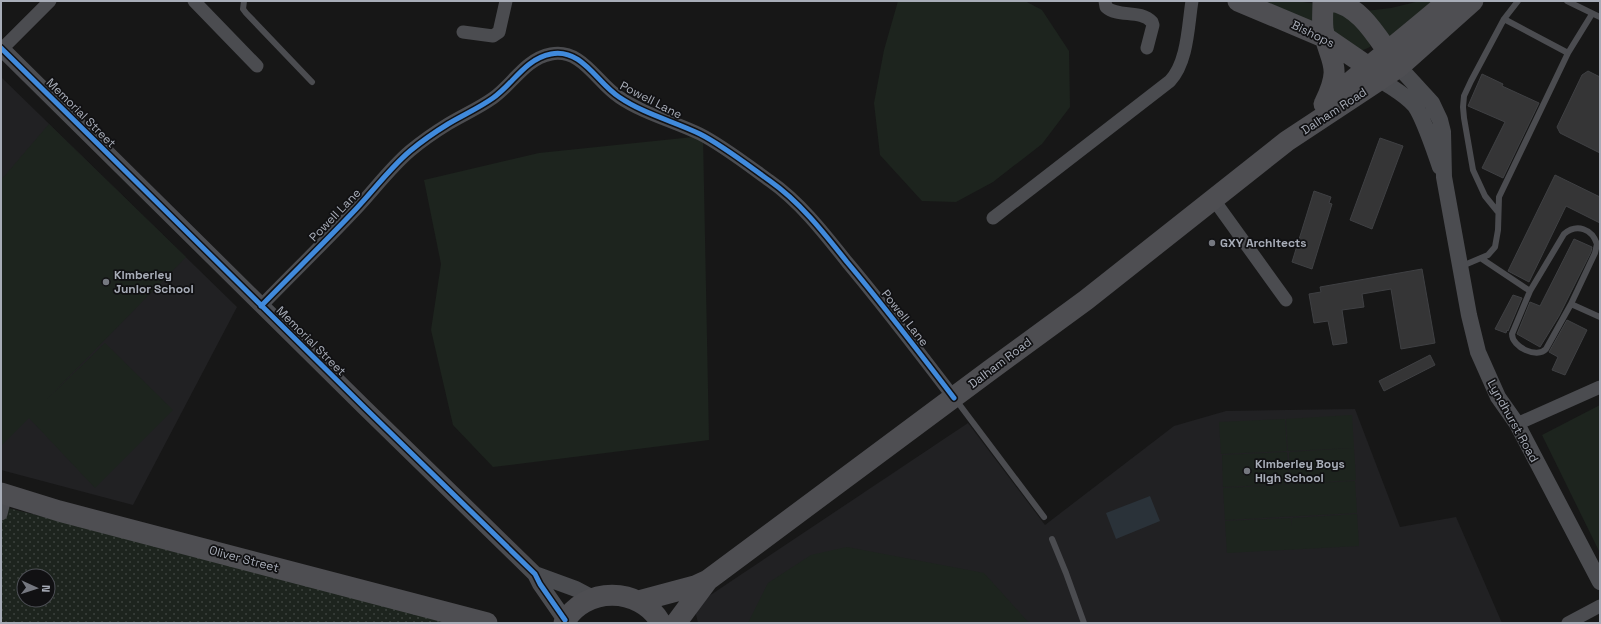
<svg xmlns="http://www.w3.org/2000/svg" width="1601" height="624" viewBox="0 0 1601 624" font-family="'Space Grotesk',sans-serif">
<defs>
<pattern id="park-dots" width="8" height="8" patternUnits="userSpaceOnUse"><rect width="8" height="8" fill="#1d241e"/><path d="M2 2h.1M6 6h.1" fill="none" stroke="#3b413d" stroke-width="1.8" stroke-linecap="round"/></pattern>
</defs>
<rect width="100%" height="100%" fill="#171717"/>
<path fill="#212123" d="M1,77L237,307L133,505L1,470Z
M1355,409L1400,527L1456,517L1502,623H698L694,606L968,423L1045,525L1174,426L1226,411Z"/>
<path fill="#1d241e" d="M898,1H1025L1042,10L1069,51L1070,107L1042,144L993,182L956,202L922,201L880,155L874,103L884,50Z
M1257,1H1295L1334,6L1372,39L1370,47L1361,51Z
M1420,1H1435L1384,44L1357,12L1391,8Z
M49,124L186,257L47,399L105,343L173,410L95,488L29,418L1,446V180Z
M703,136L709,440L493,467L453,425L431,330L441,264L424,180L539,153Z
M1600,405V553L1542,435Z
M1352,415L1354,448L1288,451L1286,419Z
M1285,419L1287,451L1221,454L1219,422Z
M1354,448L1356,480L1290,484L1289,452Z
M1287,452L1289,484L1223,487L1222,455Z
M1355,481L1357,513L1225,520L1223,488Z
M1357,514L1359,546L1227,553L1225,521L1291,518L1292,526V518Z
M847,547L984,573L1029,623H748L768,583L811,555Z"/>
<path fill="url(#park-dots)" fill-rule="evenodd" d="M4,507L464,623H1V523ZM24,576H48V600H24Z"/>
<path fill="#2a3239" d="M1150,496L1160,521L1116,539L1106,513Z"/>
<path fill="#353536" stroke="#3f4043" d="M1588,71L1600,77V153L1560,133L1557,127L1582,75Z
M1482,74L1503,84L1502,86L1539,103L1503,178L1482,168L1505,122L1468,106Z
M1380,138L1403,146L1372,229L1350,220Z
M1555,175L1600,197V223L1566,206L1529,282L1508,271Z
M1314,191L1331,197L1329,203L1332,204L1312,269L1292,262Z
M1574,239L1592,247L1591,252L1559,316L1540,347L1517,334L1530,302L1540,306Z
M1422,269L1435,343L1401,349L1391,289L1362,294L1364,307L1342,310L1347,343L1333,345L1328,321L1314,323L1309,294L1321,292L1320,287Z
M1513,295L1522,298L1508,331L1507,330L1506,333L1495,329Z
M1567,320L1587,330L1565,375L1552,370L1558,357L1549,352Z
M1430,355L1435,365L1384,391L1379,381Z"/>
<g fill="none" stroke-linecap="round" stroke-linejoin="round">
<path stroke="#4b4c50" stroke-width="6" d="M244,1L243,9L246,13L312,82
M1567,1L1600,17
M1504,19L1518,1
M1498,212L1485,196L1473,170L1464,118L1463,107L1464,96L1471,81L1504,19L1568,53
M1482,259L1530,291L1564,234C1577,223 1592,229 1597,244L1595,253L1571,304L1600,317
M1462,266L1488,255L1495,247L1498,230L1499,197L1568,53L1592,14
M1530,291L1512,334C1512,347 1537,359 1546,349L1571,304
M956,400L1044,517
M1052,539L1066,573L1084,623"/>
<path stroke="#4b4c50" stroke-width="13" d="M194,1L257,66
M1105,1L1106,7C1118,18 1140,9 1152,22L1153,25L1147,48
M463,32L493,36L499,32L506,1
M2,49L50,1
M1214,200L1286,300
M993,218L1170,81C1188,62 1188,25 1192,1
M261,306C293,273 325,242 356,209C374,190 390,168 410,151C422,141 435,132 448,124C463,115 479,108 493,98C513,84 525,59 551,54C582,48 597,83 619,97C644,114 673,121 700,134C722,145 749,166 770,181C800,202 824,233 847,262C884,306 919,352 954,398
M1517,424L1600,387
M1,514L6,494
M1568,623L1600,606"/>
<path stroke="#4b4c50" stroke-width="16" d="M1,48L365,408L535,574L540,584L565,620
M1399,67L1432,103L1440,120L1443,132L1444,177L1469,315L1478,352L1498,397L1517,424L1600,582
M1381,80C1392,88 1406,95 1415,106C1424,119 1434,150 1440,167
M535,574L576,589L593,598"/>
<path stroke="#4e4e52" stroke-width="21" d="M1238,1L1326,38L1361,62L1377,76
M1323,1C1323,10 1322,20 1323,29C1330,63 1343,65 1325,102
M1330,1C1361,4 1379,41 1396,63
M1324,104C1365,69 1407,36 1448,1
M1,493L59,511L487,623
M639,601L695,586L708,580L989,371L1086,300L1287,141L1399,67L1473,1
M564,623C584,586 640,586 661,623
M676,623L708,580"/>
<g stroke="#111113" stroke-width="8">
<path id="cycleway" d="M1,48L365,408L535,574L540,584L565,620
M261,306C293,273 325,242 356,209C374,190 390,168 410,151C422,141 435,132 448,124C463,115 479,108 493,98C513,84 525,59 551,54C582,48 597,83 619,97C644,114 673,121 700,134C722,145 749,166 770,181C800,202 824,233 847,262C884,306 919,352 954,398"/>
</g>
<use href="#cycleway" stroke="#408adc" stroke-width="5"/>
</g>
<g fill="#757880" stroke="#111113" stroke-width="1.5">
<circle cx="1212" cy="243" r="4"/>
<circle cx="106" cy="282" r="4"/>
<circle cx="1247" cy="471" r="4"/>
</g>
<g text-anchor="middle" stroke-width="3.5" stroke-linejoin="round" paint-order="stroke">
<g font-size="12" fill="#a8adb8" stroke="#111113">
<text transform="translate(1313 34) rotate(26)" y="4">Bishops</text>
<text transform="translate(651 100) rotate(27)" y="4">Powell Lane</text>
<text transform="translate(1334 111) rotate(-33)" y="4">Dalham Road</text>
<text transform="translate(81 113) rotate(45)" y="4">Memorial Street</text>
<text transform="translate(335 215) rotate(-46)" y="4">Powell Lane</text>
<text transform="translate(905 318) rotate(52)" y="4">Powell Lane</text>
<text transform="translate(311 341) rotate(45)" y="4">Memorial Street</text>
<text transform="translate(1000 363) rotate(-37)" y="4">Dalham Road</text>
<text transform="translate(1513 421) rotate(61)" y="4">Lyndhurst Road</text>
<text transform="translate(244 559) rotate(15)" y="4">Oliver Street</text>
</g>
<g font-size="12" font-weight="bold" fill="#a8adb8" stroke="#111113" text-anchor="start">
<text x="1220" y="247">GXY Architects</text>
<text x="114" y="279">Kimberley<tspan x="114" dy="14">Junior School</tspan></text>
<text x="1255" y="468">Kimberley Boys<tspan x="1255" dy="14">High School</tspan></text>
</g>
</g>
<rect width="1601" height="624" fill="none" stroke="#a8adb8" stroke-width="4"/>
<g transform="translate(36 588) rotate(93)"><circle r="19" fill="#111113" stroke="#4d4f55"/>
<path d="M0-3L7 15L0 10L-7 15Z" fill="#757880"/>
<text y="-6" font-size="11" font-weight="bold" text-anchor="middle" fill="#a8adb8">N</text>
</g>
</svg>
